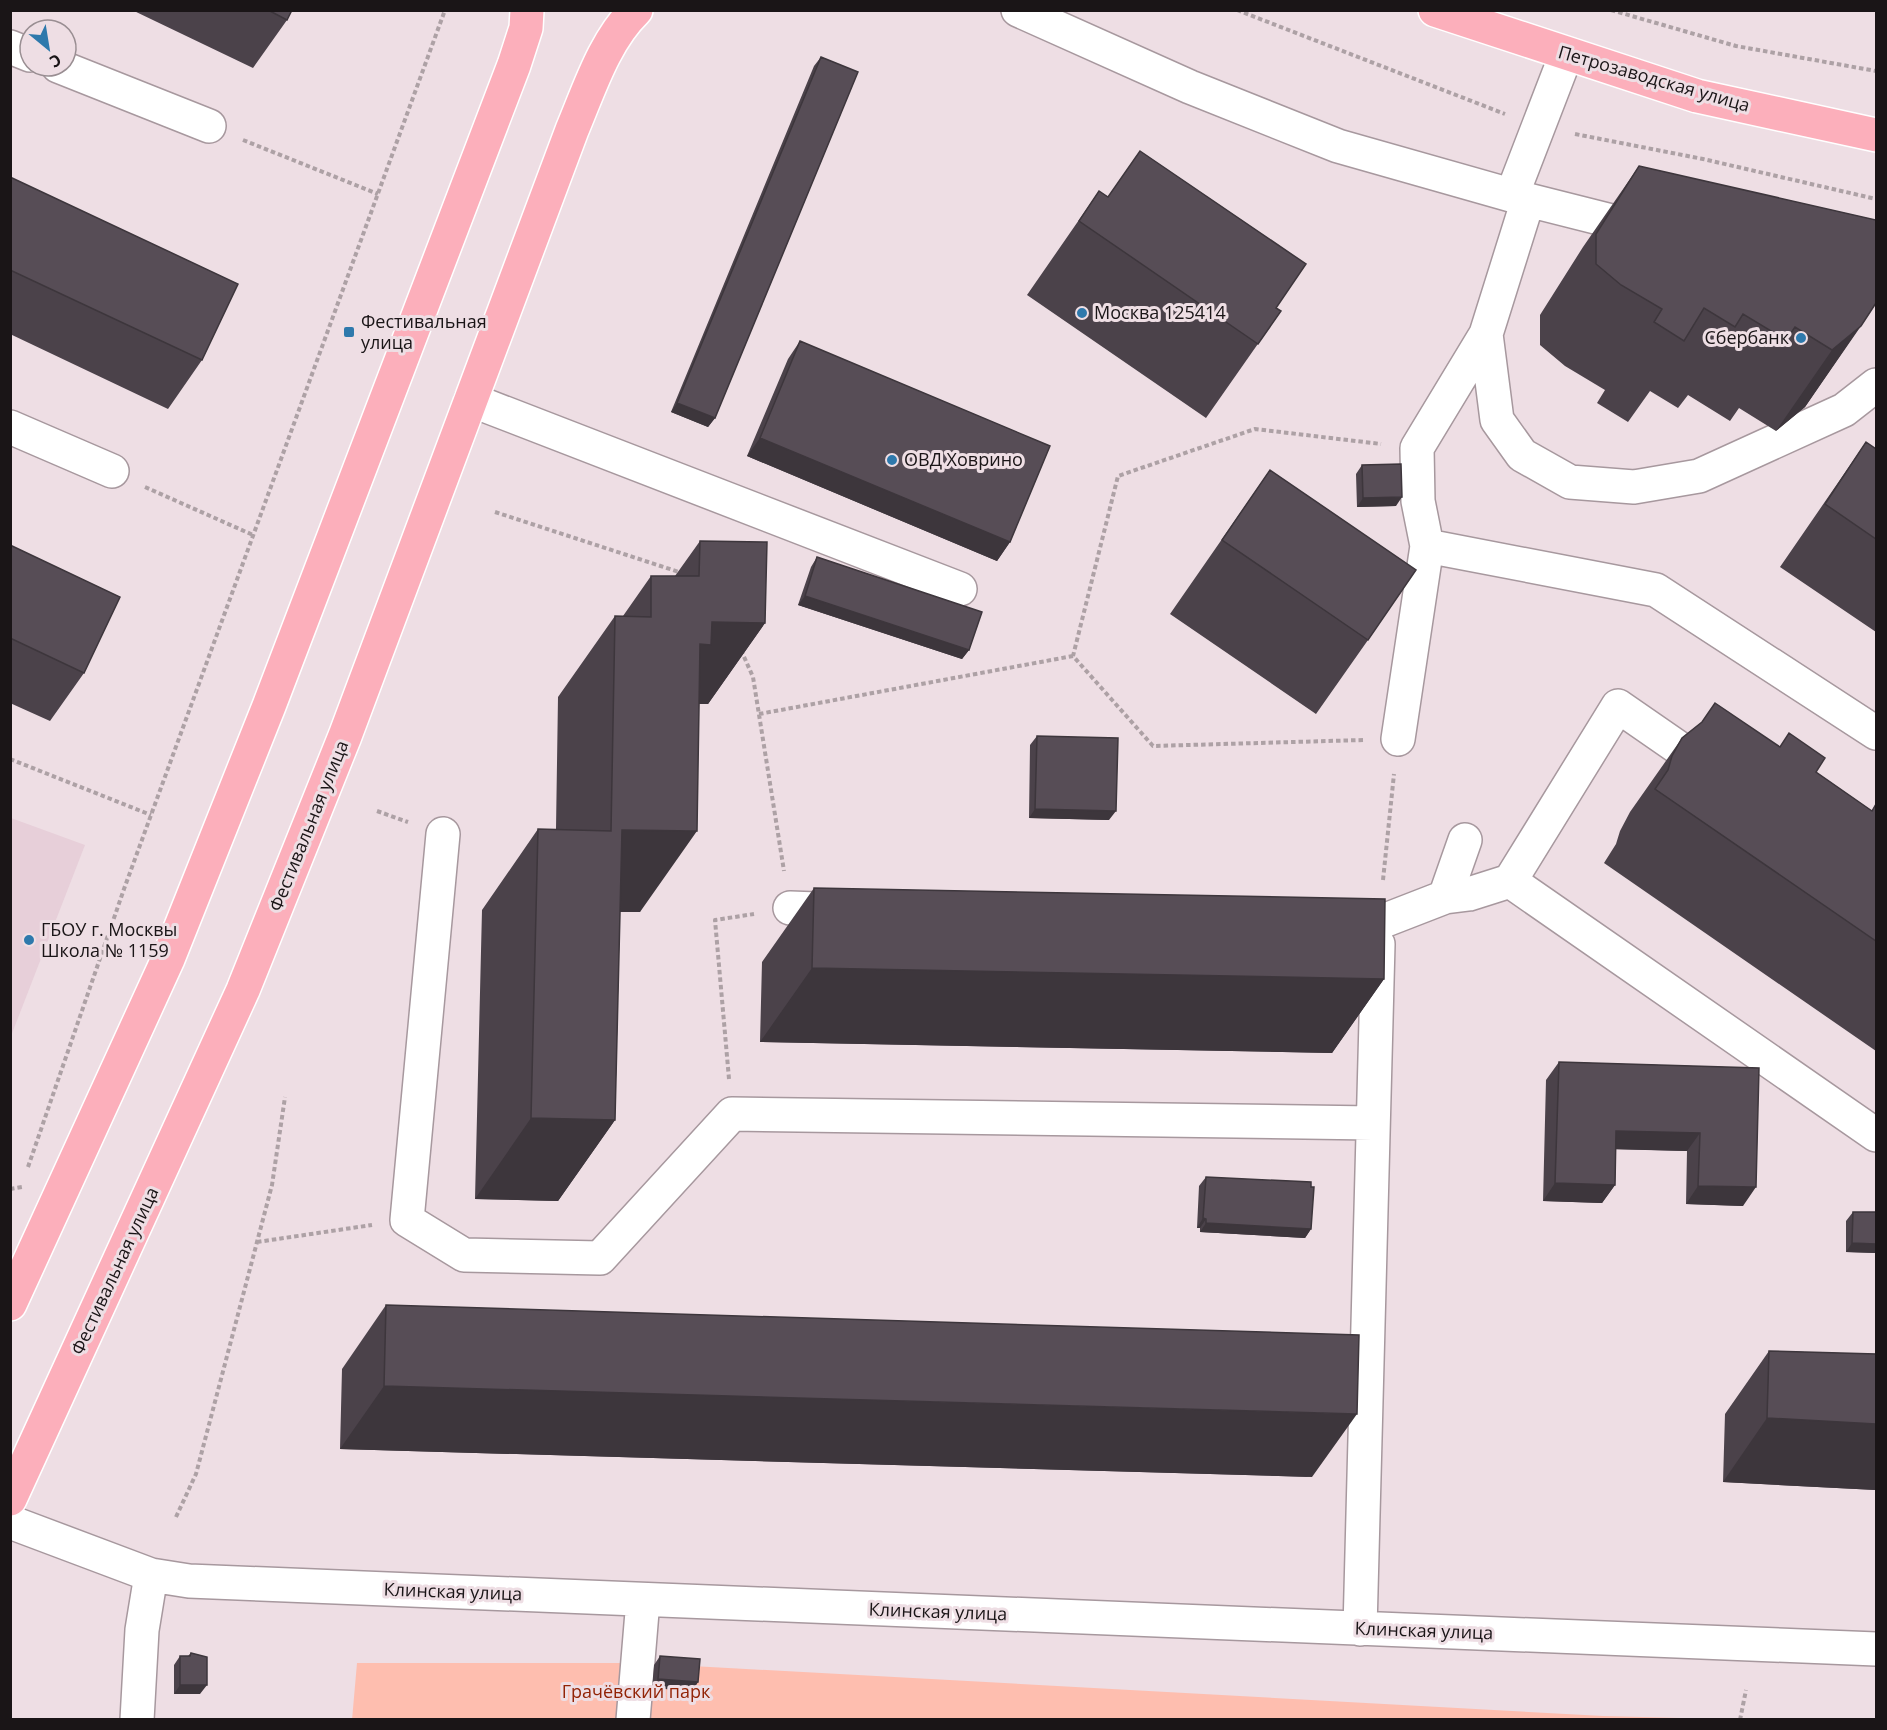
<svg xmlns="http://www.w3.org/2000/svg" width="1887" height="1730" viewBox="0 0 1887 1730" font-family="'Open Sans',sans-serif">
<rect width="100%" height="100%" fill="#eedee4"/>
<path fill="#e7cfd9" d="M11,818L85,845L11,1036L10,818Z"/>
<path fill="#febeaf" d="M357,1663H638L1603,1716L1719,1719L352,1720Z"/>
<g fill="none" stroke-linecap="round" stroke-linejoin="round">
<g stroke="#a7989e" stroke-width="36">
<path id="minor" d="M1018,10L1190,87L1338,146L1528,200L1647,230
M10,47L30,55
M58,66L209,126
M1512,195L1566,55
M1528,200L1486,334L1497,420L1522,455L1570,482L1634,487L1699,476L1844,410L1876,385
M471,400L960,589
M10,427L112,471
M1427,546L1656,590L1876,733
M1398,739L1427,546L1418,501L1417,448L1486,334
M443,834L407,1220L464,1255L600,1258L732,1114L1373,1123
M1510,881L1618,706L1712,771
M1445,897L1465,840
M790,908L844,910
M1378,923L1445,897L1469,894L1510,881L1876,1135
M10,1522L151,1575L189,1581L1876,1649
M1360,1629L1378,944
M137,1720L142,1630L151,1575
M633,1720L643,1600"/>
</g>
<g stroke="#fff" stroke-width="36">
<path id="major" d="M1435,10L1697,96L1876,135
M10,1304L168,959L269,706L514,65L526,28L527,10
M10,1499L243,990L345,736L572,130C589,90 604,41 636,10"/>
</g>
<path stroke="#ada1a5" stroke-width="4" stroke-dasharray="4.5 3" stroke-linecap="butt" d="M1237,10L1505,114
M1611,10L1736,46L1876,71
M1575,134L1703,159L1876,199
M243,140L378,194
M145,487L253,535
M495,512L682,573
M741,650L753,677L784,871
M759,714L1073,656
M1363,740L1153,746L1073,656L1118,476L1255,429L1381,444
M10,759L151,815
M377,811L408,822
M1383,880L1394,774
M729,1079L715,920L754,914
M28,1167L124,889L445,10
M10,1189L22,1187
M257,1242L372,1225
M176,1517L196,1474L272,1185L285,1097
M1740,1720L1746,1690"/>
<use href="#minor" stroke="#fff" stroke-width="33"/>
<use href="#major" stroke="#fcafbb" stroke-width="33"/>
</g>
<path fill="#4b424a" d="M132,10H292L287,20L253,68Z
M821,57L715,418L708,427L671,412L814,66Z
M1639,166L1876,303L1805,407L1776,431L1739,408L1730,421L1688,395L1678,408L1650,391L1628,422L1597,403L1605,390L1565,366L1540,345V315L1583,247Z
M10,177L202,360L168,409L10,334Z
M1099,191L1281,311L1206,418L1027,295Z
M800,341L1010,542L997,561L747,456L788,359Z
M1866,442L1876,449V632L1780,567Z
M1362,465L1396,506L1357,507L1356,474Z
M1270,470L1368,640L1316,714L1170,614Z
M700,541L765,623L708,704H699L640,912H620L615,1120L558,1201L475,1199L482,910L538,829H556L558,697L615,616H623L651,576H675Z
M10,545L84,673L50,721L10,703Z
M817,557L969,650L962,659L798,605L811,567Z
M1037,736L1109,820L1029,818L1030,745Z
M1682,738L1816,772L1872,811L1876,804V1051L1604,863L1616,844L1620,831L1630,812Z
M814,888L1384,979L1332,1053L760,1042L762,962Z
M1559,1062L1759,1068L1743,1206L1686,1204L1687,1151L1616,1149L1615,1185L1602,1203L1543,1201L1546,1080Z
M1206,1177L1311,1187V1229L1305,1238L1200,1232V1228H1197L1199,1186Z
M1853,1212H1876V1253L1846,1252V1221Z
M386,1305L1312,1477L340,1449L342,1369Z
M1769,1351L1876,1354V1490L1723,1482L1725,1414Z
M191,1653L200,1694H174V1665L180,1656H188Z
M660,1656L698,1682L692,1691L652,1688L654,1665Z"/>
<path fill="#3d363c" d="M1861,326L1805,407L1776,431L1832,350Z
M677,403L715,418L708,427L671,412Z
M760,438L1010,542L997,561L747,456Z
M1402,497L1396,506L1357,507L1363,498Z
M805,596L969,650L962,659L798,605Z
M712,622L765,623L708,704L670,703Z
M1035,809L1116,811L1109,820L1029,818Z
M622,830L697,831L640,912L565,911Z
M812,968L1384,979L1332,1053L760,1042Z
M531,1118L615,1120L558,1201L475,1199Z
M1616,1131L1700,1133L1687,1151L1604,1149Z
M1555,1183L1615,1185L1602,1203L1543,1201Z
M1698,1186L1756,1187L1743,1206L1686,1204Z
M1203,1218L1206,1219L1200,1228H1197Z
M1206,1223L1311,1229L1305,1238L1200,1232Z
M1852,1243L1876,1244V1253L1846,1252Z
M384,1386L1357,1414L1312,1477L340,1449Z
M1767,1418L1876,1424V1490L1723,1482Z
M658,1679L698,1682L692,1691L652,1688Z
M180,1685H207L200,1694H174Z"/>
<path fill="#574d56" stroke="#3d363c" stroke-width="1.5" d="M268,10H292L287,20Z
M821,57L858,72L715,418L677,403Z
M1140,151L1306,264L1276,308L1281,311L1258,344L1079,221L1099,191L1108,197Z
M1639,166L1876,220V303L1861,326L1832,350L1795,327L1786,340L1743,314L1735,327L1704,308L1684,341L1654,322L1662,309L1621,285L1596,264V234Z
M10,177L238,284L202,360L10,270Z
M800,341L1050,446L1010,542L760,438Z
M1866,442L1876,449V539L1825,504Z
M1401,464L1402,497L1363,498L1362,465Z
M1270,470L1416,570L1368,640L1222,540Z
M700,541L767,542L765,623L712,622L711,645L700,644L697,831L622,830L615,1120L531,1118L538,829L611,831L615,616L651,617V576H699Z
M10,545L120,597L84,673L10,638Z
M817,557L982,612L969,650L805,596Z
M1715,703L1780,747L1789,733L1825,758L1816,772L1872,811L1876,804V941L1655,789L1668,770L1672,756L1682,738L1702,722Z
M1037,736L1118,738L1116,811L1035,809Z
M814,888L1385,899L1384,979L812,968Z
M1559,1062L1759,1068L1756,1187L1698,1186L1700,1133L1616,1131L1615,1185L1555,1183Z
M1206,1177L1311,1182V1187H1314L1311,1229L1206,1223V1219L1203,1218Z
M1853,1212H1876V1244L1852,1243Z
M386,1305L1359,1335L1357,1414L384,1386Z
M1769,1351L1876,1354V1424L1767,1418Z
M191,1653L207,1657V1685H180V1656H190Z
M660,1656L700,1659L698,1682L658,1679Z"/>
<g fill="#2e79ac" stroke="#eedee4" stroke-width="2">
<circle cx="1082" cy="313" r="6"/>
<rect x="343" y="326" width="12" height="12" rx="3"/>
<circle cx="1801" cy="338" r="6"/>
<circle cx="892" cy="460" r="6"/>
<circle cx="29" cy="940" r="6"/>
</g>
<g text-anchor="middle" stroke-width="6" stroke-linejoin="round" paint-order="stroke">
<g font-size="18" fill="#1a1517" stroke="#eedee4">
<text transform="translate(1654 79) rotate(16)" y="6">Петрозаводская улица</text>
<text transform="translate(309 826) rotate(-68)" y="6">Фестивальная улица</text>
<text transform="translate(115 1271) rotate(-65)" y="6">Фестивальная улица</text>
<text transform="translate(453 1592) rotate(2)" y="6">Клинская улица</text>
<text transform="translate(938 1612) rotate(2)" y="6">Клинская улица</text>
<text transform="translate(1424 1631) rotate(2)" y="6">Клинская улица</text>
</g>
<g font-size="18" fill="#1a1517" stroke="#eedee4" text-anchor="start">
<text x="1094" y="319">Москва 125414</text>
<text x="361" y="328">Фестивальная<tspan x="361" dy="21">улица</tspan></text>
<text x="1789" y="344" text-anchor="end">Сбербанк</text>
<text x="904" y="466">ОВД Ховрино</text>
<text x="41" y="936">ГБОУ г. Москвы<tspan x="41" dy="21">Школа № 1159</tspan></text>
</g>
<g font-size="18" fill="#922306" stroke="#eedee4">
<text x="636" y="1698">Грачёвский парк</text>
</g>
</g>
<rect width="1887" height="1730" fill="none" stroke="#1a1517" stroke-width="24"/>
<g transform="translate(48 48) rotate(150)"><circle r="28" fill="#eedee4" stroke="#998e92" stroke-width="1.5"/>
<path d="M0-4.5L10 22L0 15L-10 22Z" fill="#2e79ac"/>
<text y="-9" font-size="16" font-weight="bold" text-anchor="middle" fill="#1a1517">С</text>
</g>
</svg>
